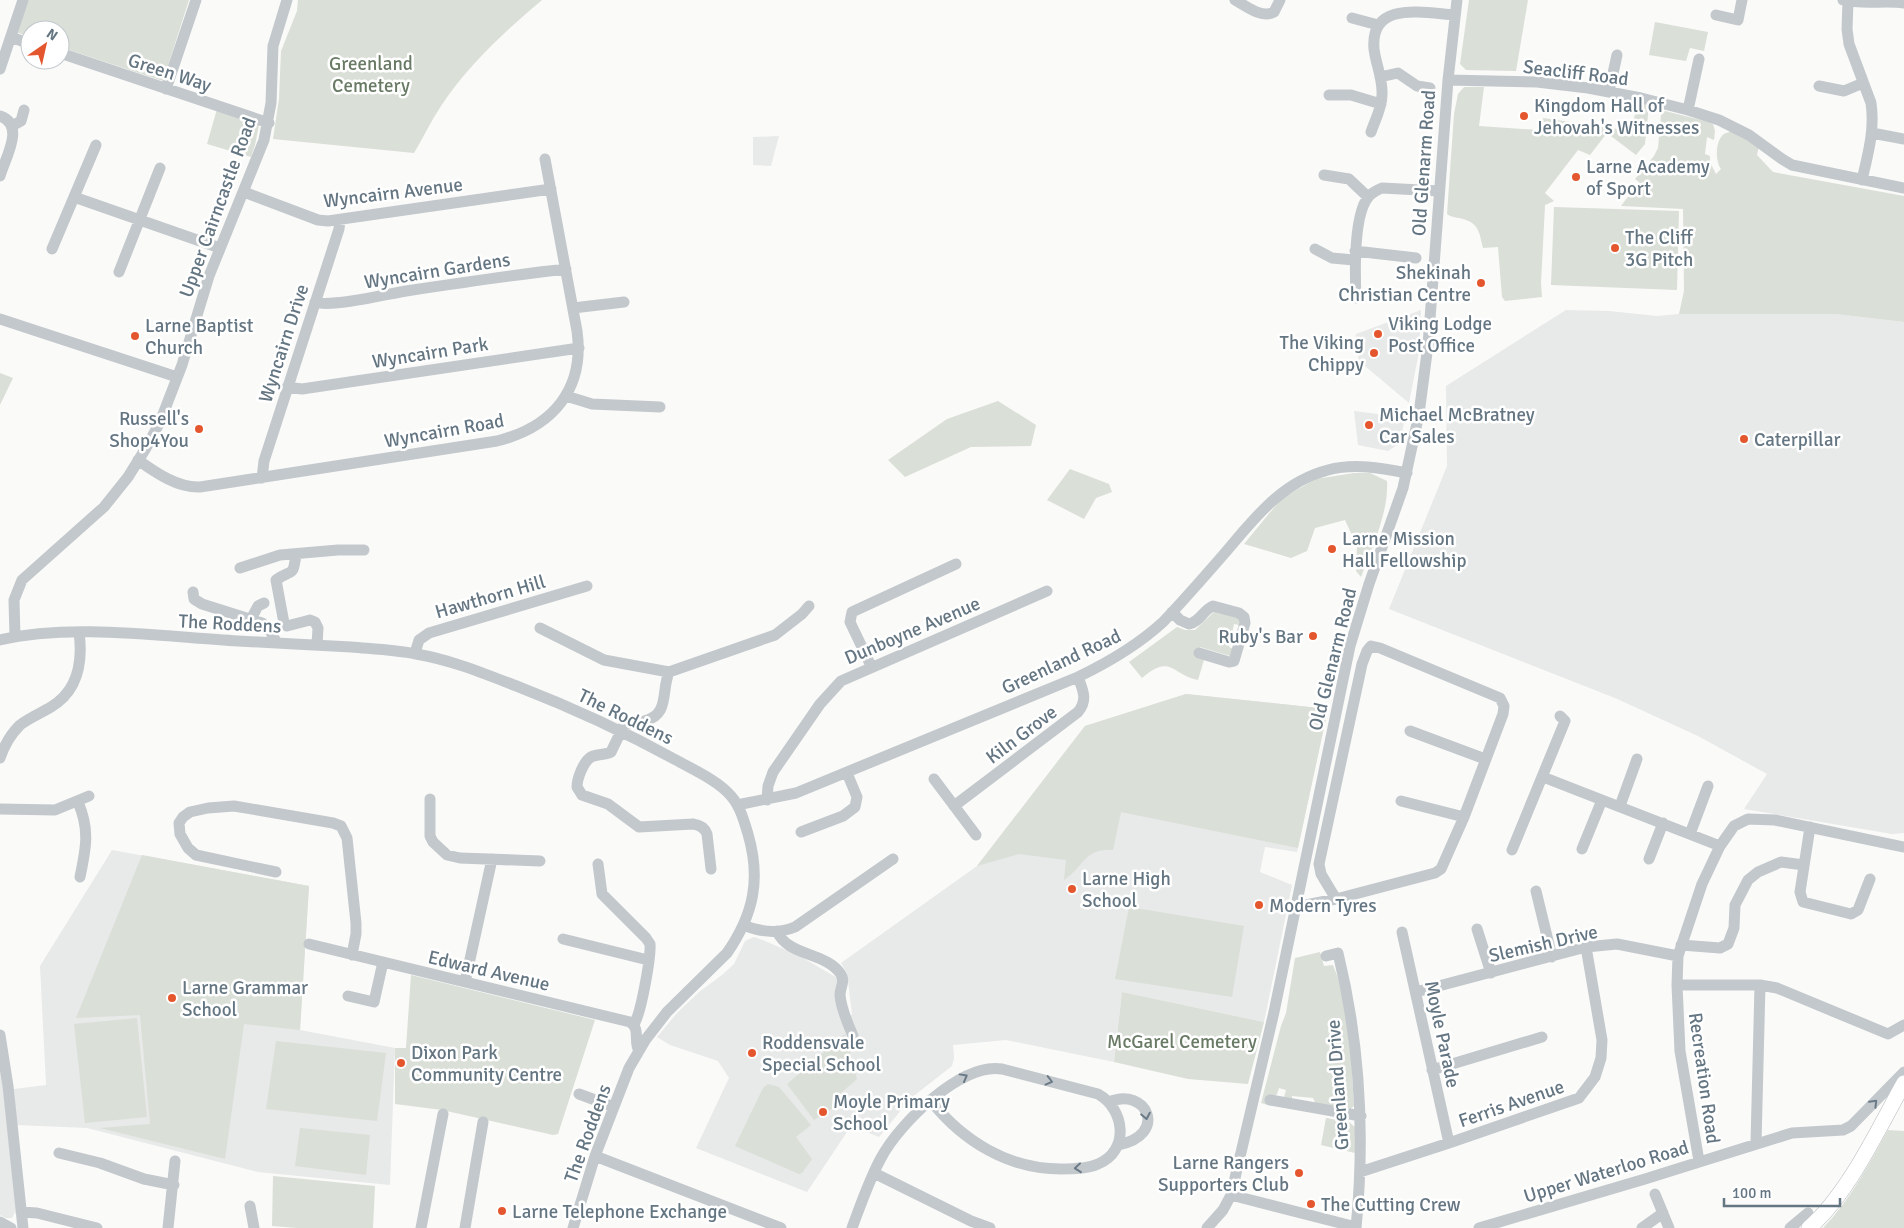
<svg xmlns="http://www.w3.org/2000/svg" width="1904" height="1228" viewBox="0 0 1904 1228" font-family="Signika,sans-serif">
<rect width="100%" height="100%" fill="#fafaf8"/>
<path fill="#e8e9e9" d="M779,136L771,166L753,165V137Z
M1421,310L1419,352L1409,403L1359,361L1355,341L1356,334Z
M1566,310L1609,311L1657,316L1679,314H1835L1904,322V833L1892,834L1744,809L1767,774L1698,736L1615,698L1389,609L1447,466L1446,386Z
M1354,411L1394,416L1395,411L1406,413L1400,443L1388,451L1358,445Z
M1186,694L1328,709L1297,852L1265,847L1260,872L1292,885L1264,1022L1122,992L1114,1062L1006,1040L953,1045L954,1058L952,1066L911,1098L879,1137L851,1126L807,1192L696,1148L729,1078L718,1061L670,1045L657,1037L677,1013L699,992L722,975L734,964L745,941L754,937L760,939L798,955L839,979L844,1021L852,1014L847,973L841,963L977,866L1085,726Z
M112,850L309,886L300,1030L395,1048L390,1185L258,1172L87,1128L16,1125L14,1089L46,1085L40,966Z
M0,1059L16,1210L12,1218H5L0,1215Z"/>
<path fill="#dadfd7" d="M27,0H189L163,81L60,47V30H30V37L16,32Z
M298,0H542C504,32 468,65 441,106C431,121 423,138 414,153L273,139L279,99L281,51L297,11Z
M1469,0H1528L1516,71L1466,70L1460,64Z
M1655,22L1708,32L1704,51L1690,48L1686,61L1649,55Z
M1464,87H1484L1479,126L1539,130L1543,118L1631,131L1638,102L1649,106L1645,144L1636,155L1607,133L1590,155L1578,150L1545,193L1554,201L1545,205L1541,283L1542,297L1505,301L1502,297L1498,247L1483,248C1479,230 1478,222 1459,218C1454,217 1451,217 1447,214L1454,114L1458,94Z
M217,109L259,125L255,145L251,157L207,144Z
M1665,111L1705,121L1713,124L1715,131L1714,140L1707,137L1705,154L1710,156V162L1716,174L1721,169C1715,161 1715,141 1724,134C1725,133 1730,132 1731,131L1759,146L1757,155L1773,172L1904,196V322L1835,314H1679L1684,291L1683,209L1621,206L1639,182L1635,179L1654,156L1658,148L1661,115Z
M1554,207L1679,211L1677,290L1551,285Z
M0,373L13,378L0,405Z
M998,401L1036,425L1031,446L971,447L905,477L888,460L947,419Z
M1070,469L1109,484L1112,492L1096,498L1084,519L1047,500Z
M1354,473H1370L1387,481C1389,511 1372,548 1361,577L1356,571L1357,546L1345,520L1315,528L1307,551L1291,558L1244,544L1282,498L1316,479Z
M1215,611L1238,618L1240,621L1239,625L1234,624L1229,647L1234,649L1230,656L1200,647L1197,657L1204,660L1198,680C1172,675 1171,653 1142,678L1129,662L1177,627L1185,630H1195Z
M1186,694L1328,709L1298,848L1121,812L1113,850C1084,848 1084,867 1064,880L1066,860L1019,854L977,866L1085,726Z
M142,855L309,886L300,1030L244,1024L225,1159L100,1128L150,1124L140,1015L76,1018Z
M1129,907L1244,926L1232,997L1115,979Z
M1320,952L1324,966L1333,965C1351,1009 1351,1059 1354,1106L1349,1110L1316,1104L1313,1098L1292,1096V1100L1284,1097L1286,1090L1279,1088L1277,1094L1268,1105L1261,1103L1281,1026L1286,1013L1295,958Z
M411,975L595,1020L558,1134L553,1135L442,1110L395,1104V1048H406Z
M1122,992L1264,1022L1248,1084L1188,1079L1114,1062Z
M137,1018L147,1117L85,1123L74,1024Z
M845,1034L857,1079L841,1093L833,1108L814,1120L787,1084Z
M276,1041L386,1053L377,1121L266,1109Z
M768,1084L779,1087L811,1125L796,1137L812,1159L802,1173L799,1174L735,1146L763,1088Z
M1326,1118L1349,1122L1356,1128L1355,1153L1321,1145Z
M300,1128L370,1135L366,1175L295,1166Z
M1888,1130L1904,1131V1228H1823C1850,1200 1869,1164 1888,1130Z
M273,1176L375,1186L373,1228H297L272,1226Z"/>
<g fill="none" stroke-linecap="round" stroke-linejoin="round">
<g stroke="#b5babe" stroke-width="16">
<path id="major" d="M1809,1228C1849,1193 1878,1129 1904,1083"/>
</g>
<path stroke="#c3c8cc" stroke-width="11" d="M1235,0C1246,6 1262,19 1274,12L1280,0
M1843,0C1864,5 1884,0 1904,3
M1848,1L1847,29L1849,44L1871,103C1875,129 1868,154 1862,180
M1716,15L1738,20L1742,0
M1352,18L1378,25
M11,37L30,44
M60,53L269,123
M0,69L23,0
M1380,77L1398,73L1417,86L1430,88
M1448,80L1537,82L1588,88L1641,98L1688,110L1719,120L1749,135L1782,159L1792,165L1904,188
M1819,86L1844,91L1863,83
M166,89L196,0
M1609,92L1617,55
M1329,95H1351L1381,104
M1688,110L1699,59
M0,116C26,125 5,158 0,176
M12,126L21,121L24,110
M1371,132C1375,120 1382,108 1382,95C1383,79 1376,65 1374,49C1370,0 1424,13 1455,15
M1872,133L1904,139
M1324,175L1349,179L1368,197
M244,192L318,220L328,221L551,189
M74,197L220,248
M52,249L96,145
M1315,249L1332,258L1354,260
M1355,251L1416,258
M119,272L160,168
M1356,298C1355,274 1353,214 1369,196C1373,192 1377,190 1382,188L1439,191
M315,302C330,308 387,294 406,291C459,283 512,275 566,269
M573,308L624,302
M0,319L177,377
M287,387L302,389L579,348
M566,396L592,404L660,407
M138,460C156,473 178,488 200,487L497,441C553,427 585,389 577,331L545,159
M262,478L264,461L339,229L340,220
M296,554C293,579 292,568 276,580L284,623L287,626L310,620L315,622L318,628L317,645
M240,568L280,555L338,550H364
M193,592L194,599L202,604L262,623L270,631L277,643
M1172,612L1180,620L1189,624C1200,622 1203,610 1213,606L1239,613L1244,617L1245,623L1234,661L1229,662L1199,653
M251,619L258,606L264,603
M540,628L604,660L669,672L775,635L802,614L809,606
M15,637L14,600L22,580L104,507L128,477L146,448L160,422L182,365L209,276L264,140L271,103L273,46L287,0
M0,640C71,623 165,637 238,641C276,643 313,645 351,647C373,649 395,650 416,654C452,660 485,674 519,687C573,708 625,732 676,760C692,769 719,781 731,796C740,806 744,821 748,834C761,879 754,914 727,953L667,1012L646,1039L629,1068L595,1156L573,1228
M415,653L419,640L429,633L587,586
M871,666L850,622L852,612L956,564
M669,672C661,691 670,715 644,721C637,723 631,723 624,725L611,752C605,755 597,754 591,757C583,762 577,779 577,787L582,795L608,804L639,827L693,824C700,825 705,828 707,834L711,869
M1410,731L1485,759
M0,758C4,746 11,734 20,725C29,718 41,713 51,707C78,691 83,662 79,632
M1543,777L1720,846
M934,779L976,835
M430,799V836L433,842L447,855L460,858L540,861
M767,800L768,786L773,772L820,704L841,681L1047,591
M1401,801L1464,817
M78,802C90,830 86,848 80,877
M737,805L796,793L1078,677C1109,662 1137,646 1163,622C1184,600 1204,577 1224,554C1254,519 1281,482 1328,470C1354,463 1381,468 1407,473
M954,806L1078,712C1088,700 1083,690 1078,677
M1620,806L1637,759
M0,809L55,810L89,796
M1810,827L1800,892L1803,902L1851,914L1858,910L1870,879
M801,832L843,816L855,807L857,797L847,773
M1690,834L1708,786
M1582,849L1602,800
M1512,850L1565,721L1560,716
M1649,859L1663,823
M598,864L602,894L646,938L650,944C651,957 641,1014 634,1024
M276,872L196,855L188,848L180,834L179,823L183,817L190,812L208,808L234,806L333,823L341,826L347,838L356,923V934L352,955
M1536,891L1552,957
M1296,907L1336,899L1435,873L1441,869L1464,817L1503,714L1504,706L1500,698L1380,648L1371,646L1367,651L1362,664L1319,864L1321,874L1336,899
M743,925C760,932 778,934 795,927L893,859
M1477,929L1491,973
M777,931C787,956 825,952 840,973C846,981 840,987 840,995C841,1009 848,1024 853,1036
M1402,932L1449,1143
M563,939L648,960
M309,944L630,1022C641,1029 633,1041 639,1051
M1681,945L1720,948L1728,944L1734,928L1735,905L1748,880L1758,872L1781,862L1804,865
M1326,956L1338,953C1360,1043 1365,1136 1356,1228
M465,982L492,859
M1677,985H1760L1777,988L1888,1034L1904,1025
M1416,992L1586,947L1617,944L1678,956
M348,996L374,1002L383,962
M0,1035L8,1086L23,1228
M1432,1070L1542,1037
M579,1094L614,1107
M1270,1100L1361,1116
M1109,1102C1147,1086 1169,1135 1118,1145
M1756,1143L1760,985
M59,1153L100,1163L144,1179L174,1185
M595,1156L781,1228
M1699,1161L1680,1051L1677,985L1678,956L1702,884L1720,846L1734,826L1748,819L1775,820L1904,847
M1360,1172L1449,1143L1579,1098L1595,1077L1601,1058L1602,1040L1586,947
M874,1173L971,1221L990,1228
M1655,1194L1669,1228
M1231,1195L1356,1227
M250,1206L254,1228
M21,1212L37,1213L97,1228
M0,1222L11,1228
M168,1228L175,1161
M421,1228L443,1114
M465,1228L483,1122
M852,1228C861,1204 869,1180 881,1158C899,1124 961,1062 1002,1069L1098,1094C1125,1109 1130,1151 1098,1164C1087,1169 1073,1169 1061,1169C1008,1169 963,1141 931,1101
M1207,1228L1223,1210L1231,1195L1274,1012L1350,646L1369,584L1403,488L1419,414L1428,345L1448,80L1457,0
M1479,1228L1645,1179L1792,1133L1843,1130L1851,1126L1904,1072
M1642,1228L1663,1213
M1790,1228L1808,1213"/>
<use href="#major" stroke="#fff" stroke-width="15"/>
</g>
<defs><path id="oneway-chevron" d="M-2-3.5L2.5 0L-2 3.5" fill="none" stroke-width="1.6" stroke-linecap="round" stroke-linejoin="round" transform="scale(1.25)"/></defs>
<g stroke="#6a7a87">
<use href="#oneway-chevron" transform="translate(964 1077) rotate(-29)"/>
<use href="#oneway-chevron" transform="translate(1049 1081) rotate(14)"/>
<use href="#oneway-chevron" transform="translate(1874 1103) rotate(-46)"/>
<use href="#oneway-chevron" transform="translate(1146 1116) rotate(79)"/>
<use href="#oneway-chevron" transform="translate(1078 1168) rotate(174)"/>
</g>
<g fill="#e4572e" stroke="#fff" stroke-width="2">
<circle cx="1524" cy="116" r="5"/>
<circle cx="1576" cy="177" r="5"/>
<circle cx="1615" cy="248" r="5"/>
<circle cx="1481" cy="283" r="5"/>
<circle cx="1378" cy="334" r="5"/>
<circle cx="135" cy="336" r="5"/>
<circle cx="1374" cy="353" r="5"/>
<circle cx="1369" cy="425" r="5"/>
<circle cx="199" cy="429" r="5"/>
<circle cx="1744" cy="439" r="5"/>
<circle cx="1332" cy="549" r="5"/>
<circle cx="1313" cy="636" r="5"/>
<circle cx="1072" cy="889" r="5"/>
<circle cx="1259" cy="905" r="5"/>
<circle cx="172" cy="998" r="5"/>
<circle cx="752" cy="1053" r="5"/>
<circle cx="401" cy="1063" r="5"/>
<circle cx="823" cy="1112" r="5"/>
<circle cx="1299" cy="1173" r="5"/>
<circle cx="1311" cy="1204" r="5"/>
<circle cx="502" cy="1211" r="5"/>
</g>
<g text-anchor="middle" stroke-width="5" stroke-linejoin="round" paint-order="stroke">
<g font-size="19" fill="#687a64" stroke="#fff">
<text x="371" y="70">Greenland<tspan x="371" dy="22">Cemetery</tspan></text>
<text x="1182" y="1048">McGarel Cemetery</text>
</g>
<g font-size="19" fill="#657683" stroke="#fff">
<text transform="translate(170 72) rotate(18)" y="7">Green Way</text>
<text transform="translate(1576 72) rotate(7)" y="7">Seacliff Road</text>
<text transform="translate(1423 163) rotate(-86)" y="7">Old Glenarm Road</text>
<text transform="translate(393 192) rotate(-7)" y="7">Wyncairn Avenue</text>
<text transform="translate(217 207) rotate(-70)" y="7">Upper Cairncastle Road</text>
<text transform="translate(437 270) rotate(-9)" y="7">Wyncairn Gardens</text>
<text transform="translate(283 343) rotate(-72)" y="7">Wyncairn Drive</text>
<text transform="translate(430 352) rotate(-9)" y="7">Wyncairn Park</text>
<text transform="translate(444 430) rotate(-10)" y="7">Wyncairn Road</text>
<text transform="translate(490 596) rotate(-16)" y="7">Hawthorn Hill</text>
<text transform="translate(230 623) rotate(3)" y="7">The Roddens</text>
<text transform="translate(912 630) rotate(-23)" y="7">Dunboyne Avenue</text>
<text transform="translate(1332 659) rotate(-76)" y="7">Old Glenarm Road</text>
<text transform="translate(1061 661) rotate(-25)" y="7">Greenland Road</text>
<text transform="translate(626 716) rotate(26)" y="7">The Roddens</text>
<text transform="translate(1021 734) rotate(-37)" y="7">Kiln Grove</text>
<text transform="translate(1543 943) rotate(-13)" y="7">Slemish Drive</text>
<text transform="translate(489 970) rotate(13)" y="7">Edward Avenue</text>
<text transform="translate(1443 1034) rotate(78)" y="7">Moyle Parade</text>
<text transform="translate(1705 1078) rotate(82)" y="7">Recreation Road</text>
<text transform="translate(1337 1085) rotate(-94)" y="7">Greenland Drive</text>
<text transform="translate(1511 1103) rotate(-19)" y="7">Ferris Avenue</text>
<text transform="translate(587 1133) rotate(-70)" y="7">The Roddens</text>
<text transform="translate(1606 1171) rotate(-17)" y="7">Upper Waterloo Road</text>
</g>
<g font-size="19" fill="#657683" stroke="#fff" text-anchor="start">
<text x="1534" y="112">Kingdom Hall of<tspan x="1534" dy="22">Jehovah's Witnesses</tspan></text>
<text x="1586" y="173">Larne Academy<tspan x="1586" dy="22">of Sport</tspan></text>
<text x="1625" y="244">The Cliff<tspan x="1625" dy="22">3G Pitch</tspan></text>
<text x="1471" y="279" text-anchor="end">Shekinah<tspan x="1471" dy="22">Christian Centre</tspan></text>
<text x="1388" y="330">Viking Lodge<tspan x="1388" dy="22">Post Office</tspan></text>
<text x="145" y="332">Larne Baptist<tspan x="145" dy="22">Church</tspan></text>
<text x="1364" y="349" text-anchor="end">The Viking<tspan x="1364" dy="22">Chippy</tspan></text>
<text x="1379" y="421">Michael McBratney<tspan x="1379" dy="22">Car Sales</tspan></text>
<text x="189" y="425" text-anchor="end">Russell's<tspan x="189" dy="22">Shop4You</tspan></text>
<text x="1754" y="446">Caterpillar</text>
<text x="1342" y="545">Larne Mission<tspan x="1342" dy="22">Hall Fellowship</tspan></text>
<text x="1303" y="643" text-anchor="end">Ruby's Bar</text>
<text x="1082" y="885">Larne High<tspan x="1082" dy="22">School</tspan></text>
<text x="1269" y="912">Modern Tyres</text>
<text x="182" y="994">Larne Grammar<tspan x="182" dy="22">School</tspan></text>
<text x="762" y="1049">Roddensvale<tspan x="762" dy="22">Special School</tspan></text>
<text x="411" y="1059">Dixon Park<tspan x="411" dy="22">Community Centre</tspan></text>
<text x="833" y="1108">Moyle Primary<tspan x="833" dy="22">School</tspan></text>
<text x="1289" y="1169" text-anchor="end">Larne Rangers<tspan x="1289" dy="22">Supporters Club</tspan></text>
<text x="1321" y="1211">The Cutting Crew</text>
<text x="512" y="1218">Larne Telephone Exchange</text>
</g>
</g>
<g transform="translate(45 45) rotate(34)"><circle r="24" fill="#ffffff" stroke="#c1c8cd"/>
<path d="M0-4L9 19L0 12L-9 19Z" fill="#e4572e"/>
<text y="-8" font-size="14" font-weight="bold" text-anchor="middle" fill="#657683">N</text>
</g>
<path d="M1724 1198v8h116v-8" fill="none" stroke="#657683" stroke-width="2.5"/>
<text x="1732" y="1198" font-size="15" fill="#657683" stroke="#ffffff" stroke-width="4" paint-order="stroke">100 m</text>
</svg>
